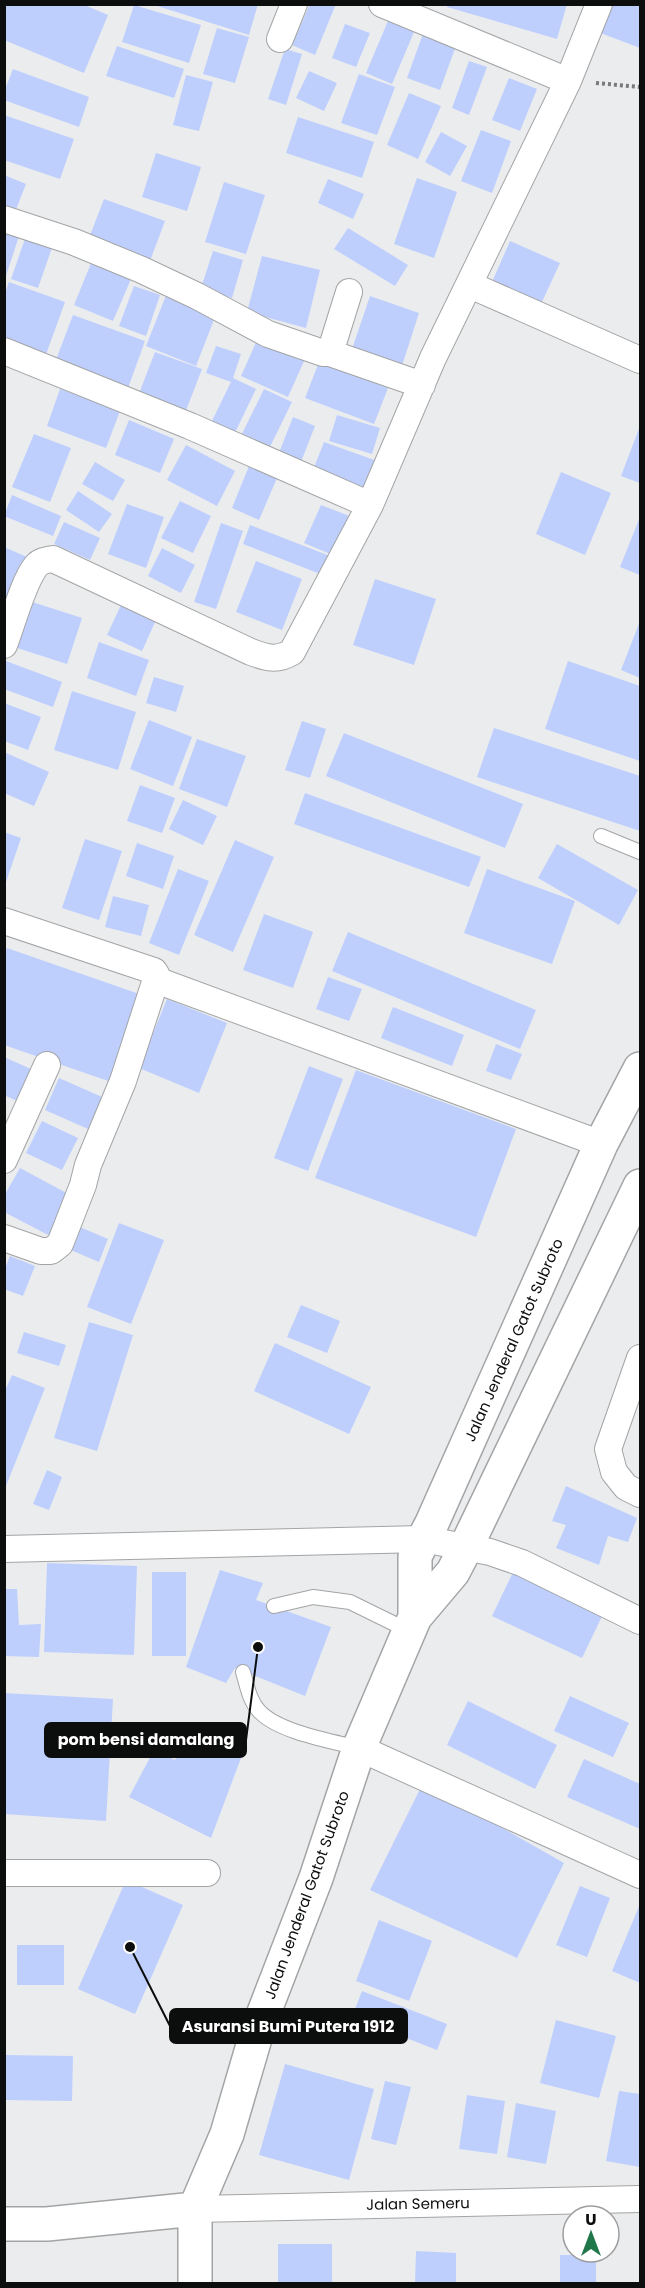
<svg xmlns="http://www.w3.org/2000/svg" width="645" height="2288" viewBox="0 0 645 2288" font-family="Poppins,sans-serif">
<rect width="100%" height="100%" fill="#ebeced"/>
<path fill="#becffe" d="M4,4H82L108,15L84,73L4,40Z
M151,4H258L249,35Z
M310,4H336L315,55L292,45Z
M448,4H567L557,39L447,7Z
M608,4H640V48L598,32Z
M134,5L201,25L189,63L122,42Z
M388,21L414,32L392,84L366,73Z
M345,24L370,33L356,67L332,58Z
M217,28L249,37L235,83L203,74Z
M424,31L457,43L440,90L407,78Z
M117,46L184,69L174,98L106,76Z
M285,49L302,54L286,105L268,99Z
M469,61L487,67L469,115L452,108Z
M13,69L89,97L79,127L4,100V92Z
M309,71L337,83L324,111L296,98Z
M359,74L395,87L377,135L341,123Z
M186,75L213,82L199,131L173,125Z
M509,78L537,89L520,131L492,120Z
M409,93L441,106L418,159L387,145Z
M4,115L74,139L60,179L4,160Z
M298,117L374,142L362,178L286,153Z
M481,130L511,141L492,193L461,181Z
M441,132L467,146L450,176L425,162Z
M156,153L201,167L187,211L142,197Z
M4,175L26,184L15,212L4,208Z
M417,178L457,192L434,258L394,244Z
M328,179L364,194L353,219L318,203Z
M224,182L265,195L246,254L205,242Z
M104,199L165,221L150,261L89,238Z
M4,228L20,233L5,279H4Z
M348,228L408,265L395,286L334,249Z
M27,233L54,242L38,288L11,279Z
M510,241L560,263L541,304L492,282Z
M213,251L243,260L232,298L201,288Z
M94,256L134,272L113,321L74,305Z
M262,256L320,270L306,328L247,312Z
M9,282L65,302L44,360L4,347V296Z
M134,286L160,295L146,336L119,326Z
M167,293L217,312L196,366L146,346Z
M370,296L419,313L400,372L350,355Z
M73,315L145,341L127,391L54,365Z
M258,338L305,359L288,397L241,376Z
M216,346L241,354L233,378L256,389L231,441L208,429L231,382L206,373Z
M155,352L202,369L182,421L135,404Z
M319,362L388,388L374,424L305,398Z
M60,389L120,411L106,448L47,426Z
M264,389L292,402L267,453L239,440Z
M337,415L380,428L372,454L329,441Z
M293,417L315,426L299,467L277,458Z
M129,420L174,439L160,473L115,455Z
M640,426V483L621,476Z
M34,434L71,448L50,502L12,487Z
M324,442L377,461L365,494L311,475Z
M186,445L235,471L217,506L167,480Z
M95,462L125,480L113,501L82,484Z
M249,466L277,478L259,520L232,508Z
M561,472L611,493L585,555L536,534Z
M78,491L112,514L99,532L66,510Z
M12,495L61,516L53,536L4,516Z
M180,501L211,516L193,553L161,538Z
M127,504L164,517L146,568L108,554Z
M321,505L352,517L335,556L304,543Z
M640,517V575L620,567Z
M64,522L100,538L90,560L54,544Z
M221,523L243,531L216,609L194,602Z
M250,525L335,558L328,577L243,544Z
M4,547L27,557L4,609Z
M162,548L195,565L181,593L148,576Z
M256,561L302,579L282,630L236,612Z
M375,579L436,599L414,665L353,645Z
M26,600L82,618L67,664L11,646Z
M121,605L156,620L142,651L107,635Z
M640,621V678L621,670Z
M99,642L149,660L136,696L87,678Z
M6,661L62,682L53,707L4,689Z
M568,661L640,686V761L545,729Z
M154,677L184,686L176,712L146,703Z
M72,691L136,712L118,770L54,750Z
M4,703L41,717L28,750L4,741Z
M149,720L192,737L173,786L130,769Z
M302,721L326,729L310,778L285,770Z
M494,728L640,776V831L477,777Z
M344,733L523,804L505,848L326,776Z
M197,739L246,756L227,807L179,789Z
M4,752L49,772L34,806L4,793Z
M140,785L175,798L162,833L127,821Z
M305,793L481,857L469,887L294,824Z
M183,800L217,816L203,845L169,829Z
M4,832L21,838L5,885L4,884Z
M85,839L122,851L99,920L62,908Z
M235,840L274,857L233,952L194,935Z
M137,843L174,856L163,889L126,876Z
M557,844L638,890L619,925L538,878Z
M178,869L209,881L179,955L149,943Z
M487,869L575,901L552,964L464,933Z
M113,896L149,905L141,936L105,927Z
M264,914L313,932L293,988L243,970Z
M348,932L536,1010L520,1049L332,971Z
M7,948L145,996L114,1083L4,1045V956Z
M328,977L362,989L349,1021L316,1009Z
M167,999L227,1023L199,1093L139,1068Z
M393,1007L464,1035L452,1066L381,1038Z
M496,1044L522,1054L511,1080L486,1071Z
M4,1057L31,1069L17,1101L4,1095Z
M309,1066L343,1079L308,1171L274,1158Z
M356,1070L516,1129L476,1237L315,1178Z
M59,1078L102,1097L88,1129L45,1110Z
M42,1121L78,1138L62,1170L26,1153Z
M20,1168L74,1197L52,1237L4,1212V1196Z
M119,1223L164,1240L131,1324L87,1307Z
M75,1225L108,1239L99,1262L66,1248Z
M10,1256L35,1266L23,1296L4,1289V1271Z
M301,1305L340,1321L327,1353L287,1337Z
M89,1322L133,1335L97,1451L54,1438Z
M24,1332L66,1345L59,1366L17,1353Z
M275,1343L371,1387L349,1434L254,1391Z
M12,1375L45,1388L6,1486L4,1485V1393Z
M47,1470L62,1477L49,1510L33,1504Z
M566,1486L637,1518L628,1542L608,1536L599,1565L556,1548L566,1525L552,1521Z
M47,1563L137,1566L134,1655L44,1652Z
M515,1568L605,1610L582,1658L492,1616Z
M220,1570L263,1583L256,1600L331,1627L305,1696L235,1668L226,1683L186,1667Z
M152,1572H186V1656H152Z
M4,1589H17L19,1625L41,1624L39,1657L4,1656Z
M4,1693L113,1699L106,1821L4,1814Z
M570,1696L629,1723L613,1757L554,1731Z
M468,1701L557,1745L535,1789L447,1745Z
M218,1739L244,1750L211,1838L129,1797L154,1750L175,1760L184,1742L210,1755Z
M584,1759L640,1784V1829L567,1797Z
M423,1783L564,1863L517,1958L370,1890Z
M126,1880L183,1905L135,2014L78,1989Z
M580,1886L610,1898L587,1957L556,1945Z
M640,1904V1983L612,1971Z
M379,1920L432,1941L409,2001L356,1981Z
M17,1945H64V1985H17Z
M362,1991L447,2024L437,2050L352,2017Z
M556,2020L616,2036L599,2098L540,2083Z
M4,2055L73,2056L72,2101L4,2100Z
M285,2064L374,2089L349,2180L259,2155Z
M385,2081L411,2087L396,2145L371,2139Z
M619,2091L640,2094V2167L606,2161Z
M467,2095L505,2101L497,2154L459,2149Z
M516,2103L556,2111L546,2164L507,2157Z
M278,2244H332V2284H278Z
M416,2251L456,2253V2284H415Z
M560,2255H596V2284H560Z"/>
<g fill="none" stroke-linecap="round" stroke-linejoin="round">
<g stroke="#a3a4a5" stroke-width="16">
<path id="lane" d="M601,836L640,852
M274,1606L313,1597L350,1602L409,1631
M243,1672C247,1685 249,1700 259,1711C278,1732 331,1741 359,1748"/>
</g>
<g stroke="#a3a4a5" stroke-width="28">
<path id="street" d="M382,4L568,81
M280,39L294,4
M4,219L74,242L142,270L197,296L268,334L323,353H330
M470,285L640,360
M349,292L330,353L422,385
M4,351L190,426L370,505
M4,645C12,625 23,582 36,566C40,561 46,560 53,559L251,652C267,658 277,661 292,652L370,505L433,358L568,81L599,4
M4,921L154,971L157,976L123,1081L88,1165L83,1185L60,1244L51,1251H41L4,1238
M156,980L601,1144
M4,1160L47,1065
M640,1358L608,1449L614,1472L626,1487L640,1494
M4,1549L423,1539L490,1552L522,1563L640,1621
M359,1748L640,1875
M4,1873H207
M195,2209L640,2199"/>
</g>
<g stroke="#a3a4a5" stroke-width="36">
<path id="secondary" d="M415,1617V1556L432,1523L601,1144L640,1069
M4,2224H47L195,2209
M195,2284V2209L227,2134L258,2028L316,1878L359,1748L415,1617L453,1572L465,1549L640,1186"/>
</g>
<path stroke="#797a7a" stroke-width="4" stroke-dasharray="3 3" stroke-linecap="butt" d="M596,83L640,87"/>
<use href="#lane" stroke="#fff" stroke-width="14"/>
<use href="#street" stroke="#fff" stroke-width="26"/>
<use href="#secondary" stroke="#fff" stroke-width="33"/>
</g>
<g text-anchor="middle" stroke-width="5" stroke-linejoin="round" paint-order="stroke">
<g font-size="15" fill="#0c0d0d" stroke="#fff">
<text transform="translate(514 1340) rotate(-66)" y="5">Jalan Jenderal Gatot Subroto</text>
<text transform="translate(307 1895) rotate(-70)" y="5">Jalan Jenderal Gatot Subroto</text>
<text transform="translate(418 2204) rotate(-1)" y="5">Jalan Semeru</text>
</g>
</g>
<path fill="none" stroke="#0c0d0d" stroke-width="2" d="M258 1647L246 1740M130 1947L170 2026"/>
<g fill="#0c0d0d" stroke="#fff" stroke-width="2">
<circle cx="258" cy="1647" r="6"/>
<circle cx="130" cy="1947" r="6"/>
</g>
<g fill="#0c0d0d" stroke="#0c0d0d" stroke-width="2">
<rect x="45" y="1723" width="201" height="34" rx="6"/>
<rect x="170" y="2009" width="237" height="34" rx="6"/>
</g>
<g font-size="16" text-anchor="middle" font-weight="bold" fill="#fff">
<text x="146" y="1745">pom bensi damalang</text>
<text x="288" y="2032">Asuransi Bumi Putera 1912</text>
</g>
<rect width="645" height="2288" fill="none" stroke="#0c0d0d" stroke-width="12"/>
<g transform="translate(591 2234)"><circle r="28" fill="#ffffff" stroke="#9e9e9e" stroke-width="1.5"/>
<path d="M0-4.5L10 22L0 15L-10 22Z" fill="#20774a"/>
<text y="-9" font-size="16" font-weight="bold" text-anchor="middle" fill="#0c0d0d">U</text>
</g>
</svg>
